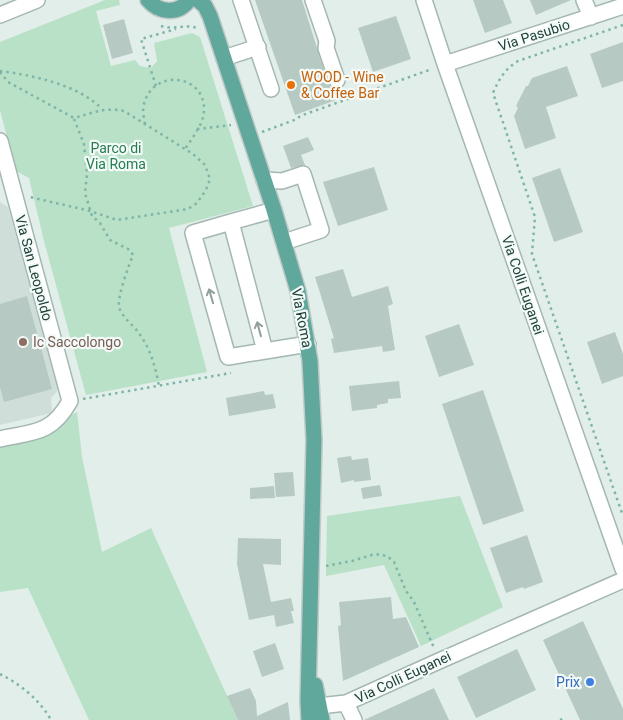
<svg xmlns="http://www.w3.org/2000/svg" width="623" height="720" viewBox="0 0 623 720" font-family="Roboto,sans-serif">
<rect width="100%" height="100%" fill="#e2eee9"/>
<path fill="#d0ded9" d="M0,202L8,207L59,389L51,398L52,413L0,425Z"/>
<path fill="#b8e1c7" d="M105,0H119L120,5L96,11L111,66L135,60L140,66L151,68L157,61L154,43L192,33L200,37L253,206L169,228L207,372L86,395L44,241L29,178L16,171L0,110V42Z
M77,412L82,457L102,552L151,528L238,720H89L28,588L0,592V447C18,444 37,442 53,432C62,426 67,417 77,412Z
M460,496L503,607L421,646L384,565L326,576L327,516Z"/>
<path fill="#b7c9c3" d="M255,0H302L328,83L332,88L336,100L295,115Z
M473,0H503L512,23L485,33Z
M530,0H571L536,15Z
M396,16L411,59L373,72L358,28Z
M124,19L133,53L112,59L103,25Z
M623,42V81L602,88L590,54Z
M567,66L578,96L546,107L556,138L525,149L514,116L518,108L516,106L526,86H528L532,78Z
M308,137L314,150L301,155L305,165L291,168L283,146Z
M374,167L388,210L338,226L323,182Z
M560,168L583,232L554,242L532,178Z
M343,269L352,297L388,286L393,304L388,306L395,350L383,352L382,346L334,353L331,339L334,338L315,277Z
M27,296L52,389L4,402L0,387V304Z
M459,324L474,365L439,377L425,336Z
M615,332L623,354V376L602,384L587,342Z
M399,381L401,398L388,399V403L377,405V408L352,411L349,386Z
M483,390L524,511L483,525L442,404Z
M264,391L265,395L273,394L276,408L229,416L226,398Z
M351,456L352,460L368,458L371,480L354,482V480L341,483L337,458Z
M293,472L295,496L276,497L274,473Z
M380,485L382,496L363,499L361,488Z
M274,486L275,498L250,499V488Z
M527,535L543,582L524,589L523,587L506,593L490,548Z
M238,538L281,539V565L263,564L271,602L291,598L294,611H291L294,623L276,627L274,615L249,620L237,564Z
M391,597L393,619L406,617L419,647L343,681L338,626L341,625L339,602Z
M583,621L623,709V720H580L543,640Z
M275,643L284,669L262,677L253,651Z
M517,649L536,690L476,718L457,677Z
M250,688L256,701L257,716L288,702L290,720H238L227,696Z
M434,688L449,720H364Z"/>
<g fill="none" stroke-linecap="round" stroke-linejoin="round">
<g stroke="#a4b7b1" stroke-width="18">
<path id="minor" d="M241,0L271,89
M313,0L327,41L326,48L337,80
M424,0L445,64L623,569
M584,0L591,17
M0,15L37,0
M224,58L258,47
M445,64L623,6
M0,141L70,401C52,434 33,432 0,439
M264,180L282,181L303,174L321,230L284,242
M274,210L231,222L265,351L308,344
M231,222L193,233L228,357L265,351
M346,703L354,720
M319,706L346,703L439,661L623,580"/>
</g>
<g stroke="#c1cac8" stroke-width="18">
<path id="major" d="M148,0C159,13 178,15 189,0
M198,0L205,6L210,16L274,210L298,291L310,361L314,440L308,701L309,720
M315,685L322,720"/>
</g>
<path stroke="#7fb5a9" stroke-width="2.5" stroke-dasharray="2.5 4" stroke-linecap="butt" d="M623,25L518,61C505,69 499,79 493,93L535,217L532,254L623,516
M161,26C174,30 185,24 197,28
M0,71C32,75 79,85 102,109
M0,72L8,82L74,118C93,113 103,107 124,111L193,154L205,165L210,179L206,190L197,203L188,209L117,220L90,211L30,197
M156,86L141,39L176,29
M74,119L84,144L87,174L85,193L92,216L100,223L110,240L130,250L133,255C129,265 117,297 119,307C122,317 132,324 138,332C151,349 155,366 159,386
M145,124C144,118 142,110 144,104C153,68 205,74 204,110C204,124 192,138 185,149
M197,129L231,125
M262,132L297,119L300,116L432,69
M83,399L231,373
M326,566L352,561L375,554L387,556L394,562L406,591L414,602L434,648
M0,674C20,684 40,700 51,720
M560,720L565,718"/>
<use href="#minor" stroke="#fff" stroke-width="15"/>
<use href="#major" stroke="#61a89c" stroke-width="15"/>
</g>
<defs><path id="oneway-shaft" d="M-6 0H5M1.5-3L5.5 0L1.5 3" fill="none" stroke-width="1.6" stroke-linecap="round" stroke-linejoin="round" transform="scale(1.25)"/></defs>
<g stroke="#90a09d">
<use href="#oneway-shaft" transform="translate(211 296) rotate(-106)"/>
<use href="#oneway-shaft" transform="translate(259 329) rotate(-105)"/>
</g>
<circle fill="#e8710a" stroke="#f3faf7" stroke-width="2" cx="291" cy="85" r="5"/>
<circle fill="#8d6e63" stroke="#f3faf7" stroke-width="2" cx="23" cy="342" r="5"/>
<circle fill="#3f7fe0" stroke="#f3faf7" stroke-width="2" cx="590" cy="682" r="5"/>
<g text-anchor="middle" stroke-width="4.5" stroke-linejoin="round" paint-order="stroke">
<g font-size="14" fill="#20413b" stroke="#f3faf7">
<text transform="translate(534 35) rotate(-18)" y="5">Via Pasubio</text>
<text transform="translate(34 268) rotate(75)" y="5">Via San Leopoldo</text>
<text transform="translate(523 285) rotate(71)" y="5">Via Colli Euganei</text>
<text transform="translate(302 318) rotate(79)" y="5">Via Roma</text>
<text transform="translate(403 677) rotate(-25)" y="5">Via Colli Euganei</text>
</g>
<g font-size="14" fill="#c56008" stroke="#f3faf7" text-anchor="start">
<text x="301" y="82">WOOD - Wine<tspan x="301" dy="16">&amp; Coffee Bar</tspan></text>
</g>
<g font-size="14" fill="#257c4f" stroke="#f3faf7">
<text x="116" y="153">Parco di<tspan x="116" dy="16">Via Roma</tspan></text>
</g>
<g font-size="14" fill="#785e54" stroke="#f3faf7" text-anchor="start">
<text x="33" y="347">Ic Saccolongo</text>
</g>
<g font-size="14" fill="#366cbe" stroke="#f3faf7" text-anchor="end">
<text x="580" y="687">Prix</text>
</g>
</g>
</svg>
